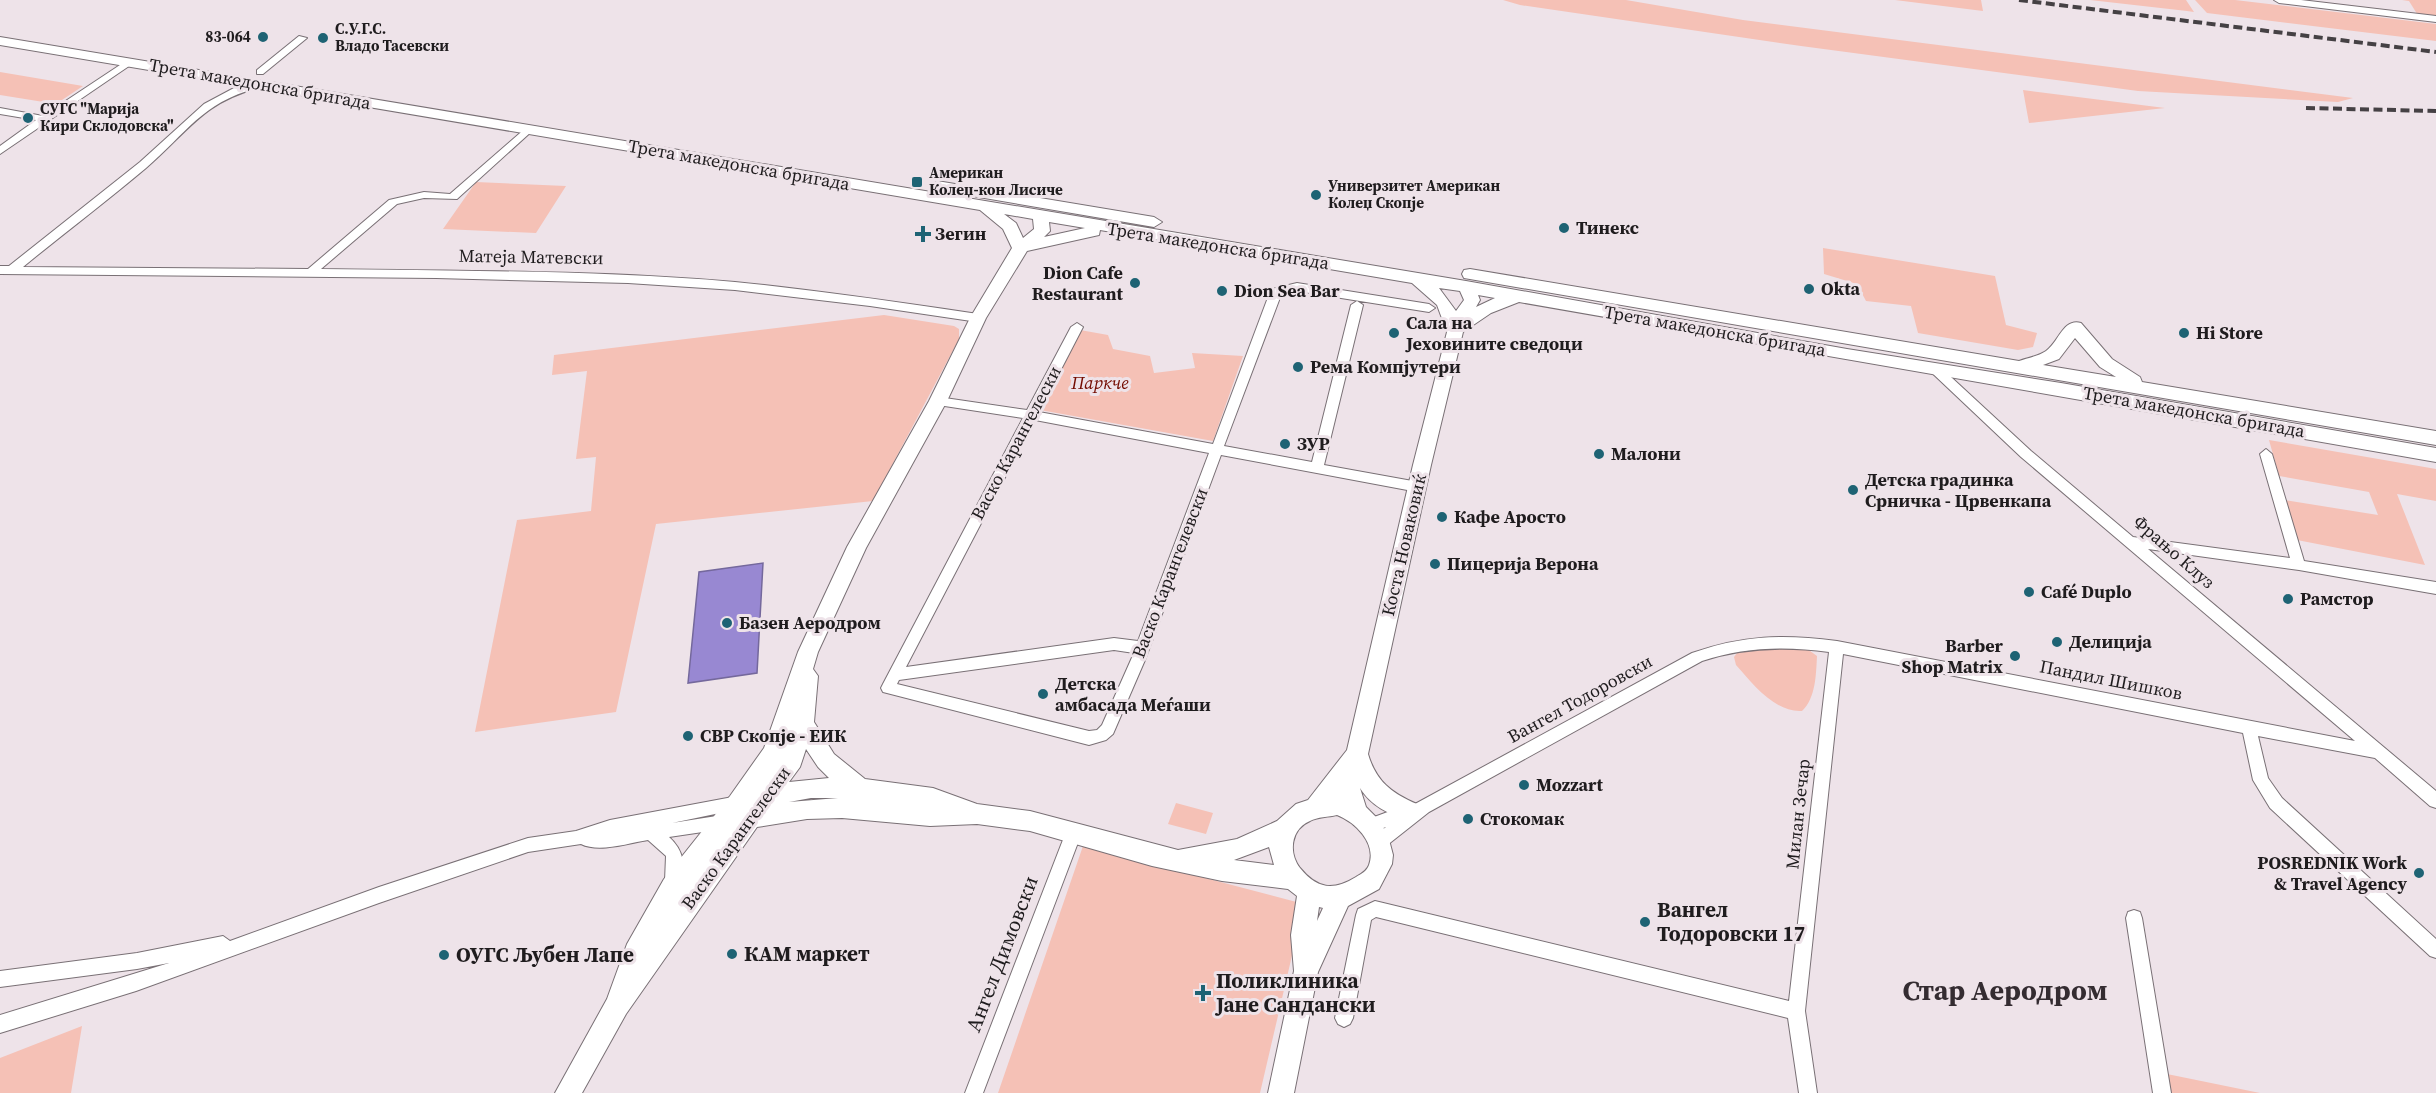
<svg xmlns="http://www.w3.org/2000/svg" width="2436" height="1093" viewBox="0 0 2436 1093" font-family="'Source Serif 4',serif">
<rect width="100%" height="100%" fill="#eee3e9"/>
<path fill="#f5c1b6" d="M1503,0H1626L1743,20L2353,98L2338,102L2138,91L1801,46L1520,5Z
M1895,0H1981L1983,11Z
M2090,0H2186L2194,12L2187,11Z
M2195,0H2235L2436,24V41L2207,13Z
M2402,0H2436V19L2419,17L2409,1Z
M0,72L83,86L56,104L0,95Z
M2023,90L2165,108L2029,123Z
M476,182L566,186L536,233L443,229Z
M1823,248L1995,276L2006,325L2037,333L2033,347L2018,350L1918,333L1911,306L1866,301L1857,284L1824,274Z
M884,315L954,326L959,329V339L873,501L656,524L616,712L475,732L517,520L591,511L596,457L576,459L587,371L552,375L554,355Z
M1080,330L1108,335L1113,349L1150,356L1154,373L1195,368L1192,353L1243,356L1213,441L1040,410Z
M2269,440L2436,469V501L2397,494L2425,565L2297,540L2284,500L2378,515L2369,492L2279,476Z
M1782,647L1806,648L1817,656C1816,674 1816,698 1802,711C1775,713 1752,683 1736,665L1734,657L1737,653Z
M1176,803L1213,813L1206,834L1168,824Z
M1083,846L1304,904L1260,1093H998Z
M82,1026L71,1093H0V1058Z
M2167,1074L2260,1093H2170Z"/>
<path fill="#9888d2" stroke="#74689c" stroke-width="1.5" d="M763,563L757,673L688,683L699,572Z"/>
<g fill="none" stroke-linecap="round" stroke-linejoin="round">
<g stroke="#797075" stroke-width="2">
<path id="street" d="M2274,0H2301L2436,16V22L2279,3Z
M299,36L307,38L263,74H257V70Z
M129,59L132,60V64L0,154V146L36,120L0,114V108L43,116Z
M258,82L263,85L261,87C202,102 189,131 146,168C106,202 64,233 23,267L308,269L389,200L424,192L450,194L527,127L532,130L531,132L457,199L424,198L397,204L321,269C459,271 598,270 735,282C816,290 897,302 978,314L984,318L978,322L870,306L735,290L628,283L436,278L0,274V266H9L140,162L204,104L234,88Z
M1297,283L1429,304L1435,308L1429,312L1297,291L1281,295L1224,446L1312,462L1351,305L1357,301L1363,305L1324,465L1418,482L1423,484L1425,487L1423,490L1418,492L1221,455L1145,660L1113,734L1106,740L1089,745L883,692L881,688L883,684L1023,418L938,405L934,404L932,401L934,398L938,397L1027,410L1071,327L1077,323L1083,327L1039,412L1213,444L1270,292L1272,289ZM1035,420L1209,453L1138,641L1114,638L906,667ZM1114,650L1134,653L1102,725L1097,730L1089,731L897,684L899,680Z
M1934,364L1938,365L2031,451L2133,537L2290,558L2260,454L2266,449L2272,454L2304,561L2436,582V594L2299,570L2148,549L2436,791V808L2430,806L2375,758L2258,736L2268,778L2282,798L2436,939V958L2430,956L2270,808L2253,780L2243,733L1843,654L1805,1011L1817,1093H1799L1788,1018L1376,917L1371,920L1353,1018L1350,1024L1344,1027L1338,1024L1335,1018L1356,915L1358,909L1375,901L1789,1001L1829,652C1785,646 1744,647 1702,661L1429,812L1386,846L1380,848L1374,846L1372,841L1374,836L1386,827L1372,832L1366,830L1364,825L1366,820L1412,803L1415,804L1692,653C1743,635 1783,634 1837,641L2355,741L2021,457L1930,371L1928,368L1930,365Z
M738,796L744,798L746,803L744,808L672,823L723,815L729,817L731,822L729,827L723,829L669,837C684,850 687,869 679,886L673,889L667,886L665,881L666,856L648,840C629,843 599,853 581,844L528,852L379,903L136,991L0,1033V1015L169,963L137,969L0,987V971L137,953L223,936L230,941L379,887L528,838L576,831L610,820Z
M1074,825L1080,827L1082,832L983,1093H965L1066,832L1068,827Z
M2134,910L2140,912L2142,918L2171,1093H2153L2126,918L2128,912Z"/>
</g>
<g stroke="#797075" stroke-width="2">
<path id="secondary" d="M0,37L1466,281L1847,349L2061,383L2436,448V462L1519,302L1491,313L1463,332L1431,465L1368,754C1376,781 1391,793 1417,804L1420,811L1417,818L1409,821C1389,814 1371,806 1360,788L1366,807L1379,820L1388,836L1393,855L1392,864L1379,889L1348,906L1318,972L1294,1093H1268L1294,971L1291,935L1297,896L1288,889L1222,881L1152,866L1030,831L977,824L930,826L842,818L807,819L757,827L626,1014L582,1093H555L607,999L627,944L664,879L730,796L764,748L798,652L847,547L929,401L970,318L1012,248L1003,229L980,210L0,45ZM1004,214L1033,219L1034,229L1023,238L1016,223ZM1049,222L1085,228L1044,237L1050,231ZM1100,230L1412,283L1437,305L1447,332L1413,465L1347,750L1308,800L1296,804L1277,821L1237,839L1178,850L1030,811L977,804L933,788L865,779L834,754L814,722L818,676L813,669L818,652L866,548L947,401L986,318L1027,251L1099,235ZM1439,288L1460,291L1464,300L1456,311ZM1478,295L1495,298L1476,307L1480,300ZM806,749L818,767L829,778L789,782L800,767ZM811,798H838L789,802ZM1337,815C1355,822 1377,843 1369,865C1367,871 1361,874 1356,877C1333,891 1317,889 1300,868C1288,852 1291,829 1310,821C1317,817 1329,817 1337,815ZM1269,847L1274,865L1234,860ZM1319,907L1323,908L1317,921Z
M937,181L1154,217L1162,222L1154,227L932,189L929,186Z
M1470,269L2019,361C2027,358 2039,356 2046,351C2059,342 2063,318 2081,323L2112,359L2140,377L2142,382L2436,431V445L1464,278L1462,274L1464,270ZM2075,338L2100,367L2116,377L2043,365L2059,359Z"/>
</g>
<use href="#street" fill="#fff" fill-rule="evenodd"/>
<use href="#secondary" fill="#fff" fill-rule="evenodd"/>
<path stroke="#454144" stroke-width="4" stroke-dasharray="9 4.5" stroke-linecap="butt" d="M2019,0L2436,52
M2306,108L2436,111"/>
</g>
<g fill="#1e6374" stroke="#eee3e9" stroke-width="2">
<circle cx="263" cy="37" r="6"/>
<circle cx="323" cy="38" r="6"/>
<circle cx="28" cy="118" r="6"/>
<rect x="911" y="176" width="12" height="12" rx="3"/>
<circle cx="1316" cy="195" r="6"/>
<circle cx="1564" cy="228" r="6"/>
<path d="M920 225h6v6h6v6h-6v6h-6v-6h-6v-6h6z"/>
<circle cx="1135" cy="283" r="6"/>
<circle cx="1809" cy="289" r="6"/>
<circle cx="1222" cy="291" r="6"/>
<circle cx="1394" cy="333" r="6"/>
<circle cx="2184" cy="333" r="6"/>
<circle cx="1298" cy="367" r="6"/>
<circle cx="1285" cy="444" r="6"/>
<circle cx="1599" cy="454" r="6"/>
<circle cx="1853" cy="490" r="6"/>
<circle cx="1442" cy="517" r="6"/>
<circle cx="1435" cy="564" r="6"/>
<circle cx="2029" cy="592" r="6"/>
<circle cx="2288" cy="599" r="6"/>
<circle cx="727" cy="623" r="6"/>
<circle cx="2057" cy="642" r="6"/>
<circle cx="2015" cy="656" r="6"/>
<circle cx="1043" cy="694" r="6"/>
<circle cx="688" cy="736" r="6"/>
<circle cx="1524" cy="785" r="6"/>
<circle cx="1468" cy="819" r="6"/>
<circle cx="2419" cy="873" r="6"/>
<circle cx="1645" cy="922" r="6"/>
<circle cx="732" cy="954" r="6"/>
<circle cx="444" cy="955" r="6"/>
<path d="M1200 984h6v6h6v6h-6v6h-6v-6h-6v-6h6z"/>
</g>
<g text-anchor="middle" stroke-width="6" stroke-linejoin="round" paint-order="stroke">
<g font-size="15" font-weight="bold" fill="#1f1c1e" stroke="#eee3e9" text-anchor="start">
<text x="335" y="34">С.У.Г.С.<tspan x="335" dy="17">Владо Тасевски</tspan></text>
<text x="251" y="42" text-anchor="end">83-064</text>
<text x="40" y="114">СУГС "Марија<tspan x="40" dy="17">Кири Склодовска"</tspan></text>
<text x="929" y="178">Американ<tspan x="929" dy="17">Колеџ-кон Лисиче</tspan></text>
<text x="1328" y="191">Универзитет Американ<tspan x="1328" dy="17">Колеџ Скопје</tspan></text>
</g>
<g font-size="18" fill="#1f1c1e" stroke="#eee3e9">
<text transform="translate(260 84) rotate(10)" y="6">Трета македонска бригада</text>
<text transform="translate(739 165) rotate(10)" y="6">Трета македонска бригада</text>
<text transform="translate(1218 246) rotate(9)" y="6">Трета македонска бригада</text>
<text transform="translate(531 257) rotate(1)" y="6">Матеја Матевски</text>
<text transform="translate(1715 331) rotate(10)" y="6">Трета македонска бригада</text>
<text transform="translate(2194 412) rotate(10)" y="6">Трета македонска бригада</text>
<text transform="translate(1016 443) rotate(-62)" y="6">Васко Карангелески</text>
<text transform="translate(1404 545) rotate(-77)" y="6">Коста Новаковиќ</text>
<text transform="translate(2174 552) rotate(41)" y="6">Фрањо Клуз</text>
<text transform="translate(1170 573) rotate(-69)" y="6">Васко Карангелевски</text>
<text transform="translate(2111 680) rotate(11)" y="6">Пандил Шишков</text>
<text transform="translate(1580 699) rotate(-29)" y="6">Вангел Тодоровски</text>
<text transform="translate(1798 814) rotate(-84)" y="6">Милан Зечар</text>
<text transform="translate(736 838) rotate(-54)" y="6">Васко Карангелески</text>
</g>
<g font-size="18" font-weight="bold" fill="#1f1c1e" stroke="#eee3e9" text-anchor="start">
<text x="1576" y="234">Тинекс</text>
<text x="935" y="240">Зегин</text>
<text x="1123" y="279" text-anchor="end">Dion Cafe<tspan x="1123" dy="21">Restaurant</tspan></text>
<text x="1821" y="295">Okta</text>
<text x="1234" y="297">Dion Sea Bar</text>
<text x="1406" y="329">Сала на<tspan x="1406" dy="21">Јеховините сведоци</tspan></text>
<text x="2196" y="339">Hi Store</text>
<text x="1310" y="373">Рема Компјутери</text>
<text x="1297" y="450">ЗУР</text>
<text x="1611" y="460">Малони</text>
<text x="1865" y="486">Детска градинка<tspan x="1865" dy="21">Срничка - Црвенкапа</tspan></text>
<text x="1454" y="523">Кафе Аросто</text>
<text x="1447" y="570">Пицерија Верона</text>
<text x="2041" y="598">Café Duplo</text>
<text x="2300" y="605">Рамстор</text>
<text x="739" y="629">Базен Аеродром</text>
<text x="2069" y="648">Делиција</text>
<text x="2003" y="652" text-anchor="end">Barber<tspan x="2003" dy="21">Shop Matrix</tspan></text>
<text x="1055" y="690">Детска<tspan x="1055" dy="21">амбасада Меѓаши</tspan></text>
<text x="700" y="742">СВР Скопје - ЕИК</text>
<text x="1536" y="791">Mozzart</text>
<text x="1480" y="825">Стокомак</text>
<text x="2407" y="869" text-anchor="end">POSREDNIK Work<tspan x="2407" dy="21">&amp; Travel Agency</tspan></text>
</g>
<g font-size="18" font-style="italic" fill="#730b00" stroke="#eee3e9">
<text x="1100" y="389">Паркче</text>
</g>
<g font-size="21" font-weight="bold" fill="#1f1c1e" stroke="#eee3e9" text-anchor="start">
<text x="1657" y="917">Вангел<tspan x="1657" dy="24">Тодоровски 17</tspan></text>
<text x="744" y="961">КАМ маркет</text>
<text x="456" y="962">ОУГС Љубен Лапе</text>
<text x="1216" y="988">Поликлиника<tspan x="1216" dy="24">Јане Сандански</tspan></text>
</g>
<g font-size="21" fill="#1f1c1e" stroke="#eee3e9">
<text transform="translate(1002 954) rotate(-69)" y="7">Ангел Димовски</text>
</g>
<g font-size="28" font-weight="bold" fill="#342c31" stroke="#eee3e9">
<text x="2005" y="1000">Стар Аеродром</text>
</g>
</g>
</svg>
